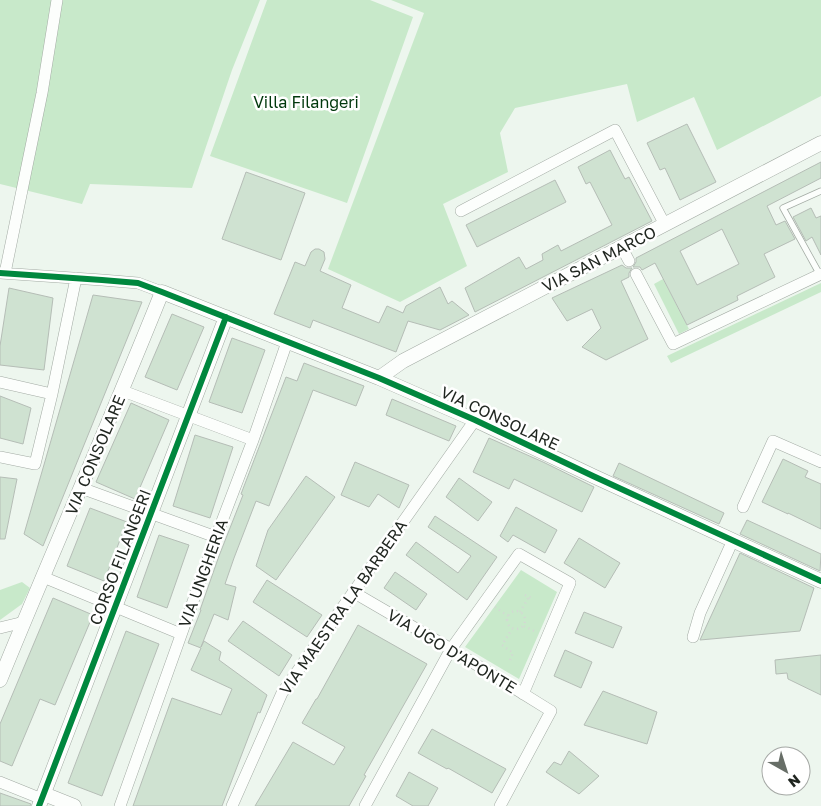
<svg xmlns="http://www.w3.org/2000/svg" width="821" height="806" viewBox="0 0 821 806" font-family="'Golos Text',sans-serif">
<rect width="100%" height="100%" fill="#edf6ee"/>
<path fill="#c8e9ca" d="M0,0H260L232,70L192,188L90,184L82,204L0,184Z
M267,0H370L413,17L347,203L210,156Z
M391,0H821V96L717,150L694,97L637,122L627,84L515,108L500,133L508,172L443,204L467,266L400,302L328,269L424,13Z
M663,279L689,329L679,334L654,284Z
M821,283V292L671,363L667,356Z
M521,570L557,592L519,679L465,647Z
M22,582L30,588L22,604L0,620V590Z"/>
<path fill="#cfe2d1" stroke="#b5bdb6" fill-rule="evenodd" d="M687,124L716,182L680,200L665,168L660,170L647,143Z
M610,150L625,179L629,177L652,221L475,312L465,288L519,257L526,269L543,260L542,254L558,245L561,251L612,225L590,182L586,184L578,167Z
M821,162V178L767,206L776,225L785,221L795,239L764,254L775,277L737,296L738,300L687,325L655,263L642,270L640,267H633L636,262V258ZM722,229L739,264L697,285L680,251Z
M246,172L305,193L281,260L222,239Z
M555,180L566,202L477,247L466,225Z
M811,208L816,218L821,216V255L812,237L806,241L793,217Z
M315,249H319L324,252L325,259L320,271L351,285L342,308L379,323L387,306L403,313L406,306L440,287L448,304L452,301L469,315L440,330L408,321L396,352L313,320L310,328L274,314L295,262L305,266L311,252Z
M622,265L626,268H632L629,273V277L621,281L648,339L606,360L582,347L601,328L592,309L567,321L552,298Z
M9,288L53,298L44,370L0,365V346Z
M93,295L142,302L43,546L24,534Z
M172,314L204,327L177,390L145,377Z
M232,338L265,350L242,413L209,402Z
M304,363L364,386L356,406L313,390L269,506L256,501L234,558L225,584L236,587L228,620L214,614L201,647L204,641L221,652L219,660L267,695L260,713L258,712L222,806H133L172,698L221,715L232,689L191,670L201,648L188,643L201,610H200L219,556L243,495L241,494L286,377L297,381Z
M0,396L31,408L23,444L0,438Z
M392,399L456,426L449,441L386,415Z
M131,403L169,420L135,499L96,482Z
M195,435L233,447L210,518L173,506Z
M489,438L543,462L594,487L582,512L514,479L509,489L473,472Z
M783,459L808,471L805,477L821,484V529L788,513V514L762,502Z
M355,462L409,485L399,508L378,494L369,507L341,495Z
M619,463L724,513L719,524L613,476Z
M306,476L335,497L276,580L256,566L268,530Z
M0,477L17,479L5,539H0Z
M459,478L492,502L478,521L446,497Z
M516,507L557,530L545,553L513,535L508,542L500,536Z
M90,508L127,522L104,581L67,566Z
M435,516L497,557L467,600L406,555L416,542L458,573L471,556L428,527Z
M747,520L821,554L820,571L740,534Z
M159,535L189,545L167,608L137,597Z
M579,538L620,563L605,588L564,563Z
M740,553L814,588L800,631L700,640Z
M395,572L427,594L416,610L384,588Z
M267,580L322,615L307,637L253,602Z
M53,598L93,615L55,705L40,699L12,766L0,761V724Z
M584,612L622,627L613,648L575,633Z
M243,621L292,655L279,676L228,641Z
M358,625L427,664L364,775L366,776L349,806H255L293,742L334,765L345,747L302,723L316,699H317Z
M126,631L159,644L102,796L68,783Z
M565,650L592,662L581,688L554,676Z
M821,655V695L788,679L787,673L776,674L775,660Z
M603,691L657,712L647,744L584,725Z
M432,729L506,769L492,793L448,768L447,769L418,753Z
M569,751L599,776L579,794L546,772L554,762L561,765Z
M409,772L438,788L428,806H413L396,796Z
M0,793L31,804L30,806H0Z"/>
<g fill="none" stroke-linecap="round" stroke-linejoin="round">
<g stroke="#a3aba4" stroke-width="7">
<path id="service" d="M820,275L783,208L821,191"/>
</g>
<g stroke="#a3aba4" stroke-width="12">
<path id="minor" d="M461,211L615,130L665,225
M622,248L629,261
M0,273L102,280L138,283L162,292
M5,273L42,93L57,0
M636,274L673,344L821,274
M0,382L52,394
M123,391L253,440
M0,457L35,464L52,394L76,278
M81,488L216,537
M743,507L773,441L821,462
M43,577L181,634
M353,592L451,649L551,711L500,806
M0,628L24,622
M693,637L700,613L733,540
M0,782L42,799
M120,806L216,537L253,440L287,342
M232,806L282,693L475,420
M365,806L451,649L519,554L570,583L523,694"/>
</g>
<g stroke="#a3aba4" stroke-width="15">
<path id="tertiary" d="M379,378L403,361L821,143
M0,680C53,550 110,422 162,292L379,378L475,420L593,476L821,581
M44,794L74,806
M39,806L226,317"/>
</g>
<path stroke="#d4d7d4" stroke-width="2.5" stroke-dasharray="1 4" stroke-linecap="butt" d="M525,595L533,599
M495,607L508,616
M507 620a9 9 0 1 1 18 0a9 9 0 1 1-18 0Z
M520,612L529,597
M524,626L536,632
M510,660L513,653L502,645L512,629"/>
<use href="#service" stroke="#fcfefc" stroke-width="5.5"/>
<use href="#minor" stroke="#fcfefc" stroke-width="11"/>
<use href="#tertiary" stroke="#fcfefc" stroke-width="14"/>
<g stroke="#fff" stroke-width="9">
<path id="cycleway" d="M0,273L102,280L138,283L162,292L379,378L475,420L593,476L821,581
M39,806L226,317"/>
</g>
<use href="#cycleway" stroke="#00873e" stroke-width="6"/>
</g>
<g text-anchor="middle" stroke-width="5" stroke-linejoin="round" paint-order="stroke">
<g font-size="16" fill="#00380c" stroke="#fff">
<text x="306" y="108">Villa Filangeri</text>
</g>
<g font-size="16" fill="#1f251f" stroke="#fff">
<text transform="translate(599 259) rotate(-27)" y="6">VIA SAN MARCO</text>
<text transform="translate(500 418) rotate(25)" y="6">VIA CONSOLARE</text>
<text transform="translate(95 455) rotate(-67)" y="6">VIA CONSOLARE</text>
<text transform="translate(120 557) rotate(-69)" y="6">CORSO FILANGERI</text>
<text transform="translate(203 573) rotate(-70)" y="6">VIA UNGHERIA</text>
<text transform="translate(343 607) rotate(-55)" y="6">VIA MAESTRA LA BARBERA</text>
<text transform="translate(452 651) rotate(31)" y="6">VIA UGO D'APONTE</text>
</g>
</g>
<g transform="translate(786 771) rotate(141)"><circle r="24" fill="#ffffff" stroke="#a5a8a5"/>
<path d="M0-4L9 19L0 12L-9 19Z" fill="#676e67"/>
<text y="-8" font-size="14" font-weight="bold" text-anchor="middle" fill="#1f251f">N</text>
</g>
</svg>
